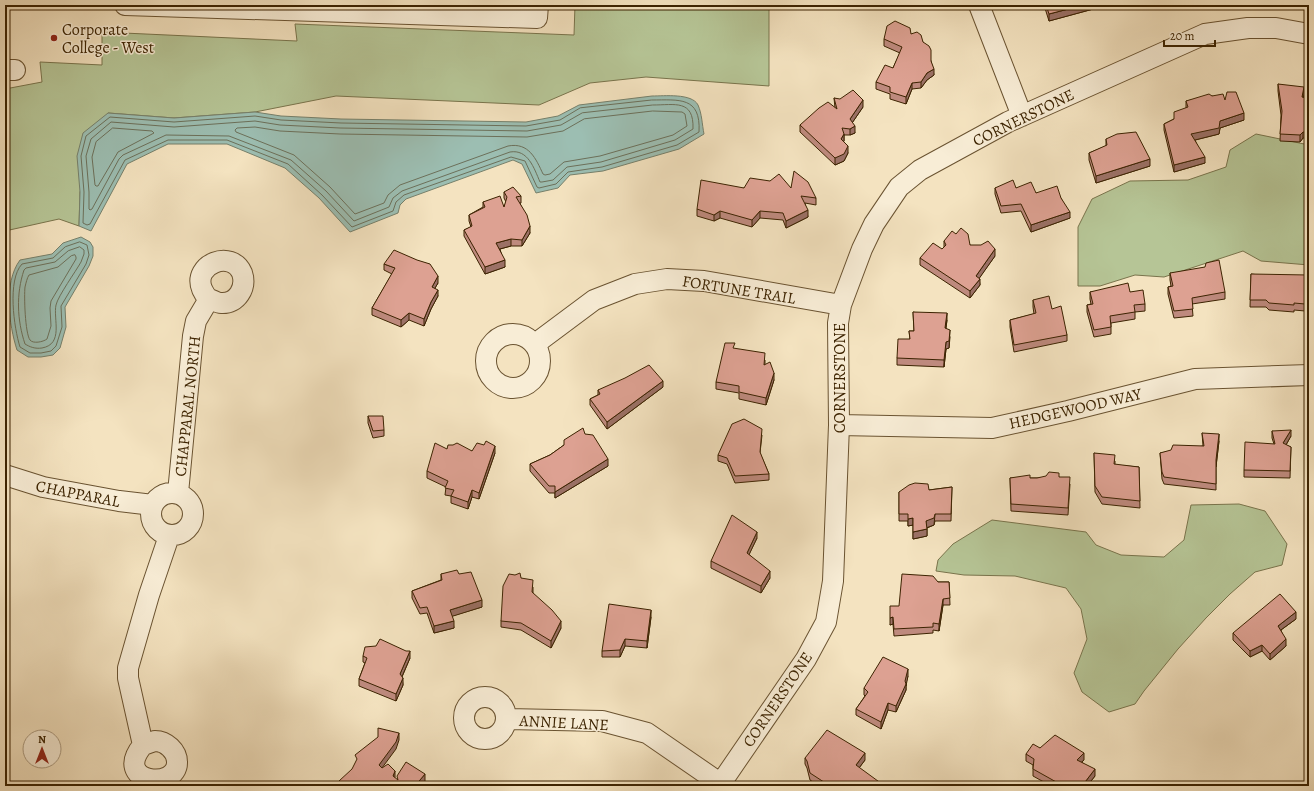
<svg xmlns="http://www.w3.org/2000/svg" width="1314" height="791" viewBox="0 0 1314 791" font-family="Alegreya,serif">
<rect width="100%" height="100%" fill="#f4e3c0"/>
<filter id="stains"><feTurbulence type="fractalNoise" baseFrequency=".005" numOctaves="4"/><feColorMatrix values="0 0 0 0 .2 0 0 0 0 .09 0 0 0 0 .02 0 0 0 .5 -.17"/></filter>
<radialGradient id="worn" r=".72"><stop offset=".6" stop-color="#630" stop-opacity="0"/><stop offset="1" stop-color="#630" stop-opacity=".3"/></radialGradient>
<path fill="#b6c596" stroke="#79744c" d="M575,5H769V86L646,77L590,83L539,105L336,96L255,112L174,118L108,113L80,192L79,226L59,219L5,231V89L42,82L40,62L102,65V32L297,41L295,24L574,35Z
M1256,134L1309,145V265L1261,261L1243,251L1164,277L1135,275L1100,286H1078V227L1092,199L1130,181L1188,180L1226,167L1230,150Z
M1239,504L1265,511L1287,544L1282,565L1255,572L1230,594L1206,618L1178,649L1144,691L1135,704L1109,712L1082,692L1074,673L1087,639L1081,609L1066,588L1015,576L964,575L936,571L938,560L953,544L992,520L1086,532L1096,545L1121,555L1164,557L1184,540L1191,505Z"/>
<path fill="#9cbeb2" stroke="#76806b" d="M652,96C664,96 692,93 698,105C702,114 702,124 704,134L679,149L603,171L570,175L558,188L536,193L522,164L513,160L406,199L400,205L398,213L350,232L319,198L285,168L227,144H168L127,164L91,231L79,226L80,192L77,156L83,133L108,113L174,118L255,112L281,116L341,119L526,122L558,116L579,105Z
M81,237L90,242L93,247V256L89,266L65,307L66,327L60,348L53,355L41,357H28L17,350C9,325 3,283 20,260L52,254L63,243Z"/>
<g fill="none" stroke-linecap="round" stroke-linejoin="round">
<path stroke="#6c705a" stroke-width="1" d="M652,100C679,100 701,96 699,132L677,145L602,167L568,172L556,184L539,188L537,187L525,161L511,157L404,195L396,202L393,211L352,227L322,195L288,164L227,140H168L125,160L90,224L87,225L83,223L84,192L81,156L86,136L110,117L174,122L255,116L281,120L341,123L526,126L560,120L580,108Z
M653,105C675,105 694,99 693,129L675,140L601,162L567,167L553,180L542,182H540C534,168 528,149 510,152L402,191L393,198L389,207L354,221L326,191L291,160L229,136L166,135L123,155L119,159L92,209L90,210L89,209V192L86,156L91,139L111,122L174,127L255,121L280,125L340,128L527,131L561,125L582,113Z
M653,111L682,112L685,114L687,126L673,135L600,156L564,162L550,174L545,175L543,174C536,159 529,142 508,146L400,185L388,195L384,203L355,214L330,187L294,155L236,132L235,130L237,128L255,127L280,131L340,134L527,137L563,131L584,119Z
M113,128L152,131L154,133L118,152L98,186H96L95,185L92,157L96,142Z
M80,242L87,245L89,255L86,264L61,306L62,327L56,346L51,351L41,353H30L20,347C14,328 7,280 22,264L53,258L65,247Z
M80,247L84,250V254L81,262C76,271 58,296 56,305C53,319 64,344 42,348C35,349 30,347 25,344C17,320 16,294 24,270L26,268L55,262L68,251Z
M75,255L76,257V259L51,301L50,308L51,326L47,339C43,342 33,344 30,340C25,333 24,296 25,287C26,283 27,278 29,275L58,267L71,256Z"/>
<g stroke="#6a5331" stroke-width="22">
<path id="minor" d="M125,5L537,18L538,5
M979,5L1022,116
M5,70H15
M486 361a27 27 0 1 1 54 0a27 27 0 1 1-54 0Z
M535,344L594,300L635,284L667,279L704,281L841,305
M839,425L992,428L1068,411L1195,379L1309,375
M5,475L43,487L119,501L153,505
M151 514a21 21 0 1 1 42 0a21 21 0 1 1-42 0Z
M178,493L193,336L196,321L209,299C205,296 204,293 202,289C192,264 232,249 242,273C247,288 237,304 221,303C217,303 213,300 209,299
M464 718a21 21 0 1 1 42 0a21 21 0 1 1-42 0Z
M506,719L602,721L647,733L724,786
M143,745C111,783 178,791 177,762C177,751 166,741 155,741C151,742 147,744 143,745L128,678V668L149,595L169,536
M721,783L806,659L826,622L833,581L839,425L838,323L841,305L862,249L874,224L899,187L920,170L1008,122L1205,34L1248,28H1276L1309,34"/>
</g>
<use href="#minor" stroke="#f8edd6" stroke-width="20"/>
</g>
<path fill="#be8a7e" stroke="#3c2301" d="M1044,5H1108L1049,21Z
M911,34L923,42L931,61L934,75L927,80L921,88L912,89L906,104L890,99V94L876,89V82L893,68L900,53L884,46V39Z
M1278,84L1304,94L1303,97L1309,99V138H1303L1300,142L1280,141L1281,115L1278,91Z
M1212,96L1225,100L1244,120L1220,128L1219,134L1195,140L1205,163L1174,172L1164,130V124L1174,119L1186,108V101Z
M834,98L863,107L852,123L855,133L850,135H844V141L843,142L848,153L844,161L835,165L800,132V125L835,108Z
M1106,139L1150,166L1096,183L1089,160V153L1106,146Z
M744,188H791L816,198V205L805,203L808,217L786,228L783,220L760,218L752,227L720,218L714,221L697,216V209Z
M995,188H1016L1036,193L1061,198L1070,218L1031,232L1021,211L1001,213L995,194Z
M504,192L521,196V203H520L530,233L522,246H511L500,249L505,267L485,274L464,236V230L471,227L469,221V215L483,207V202L504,207L506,202L504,198Z
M944,241L970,245L995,256L979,278L980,285L970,298L920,265V258L942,249L944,247Z
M384,264L438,283L435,288L438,296L431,309L424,326L409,320L401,327L372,315V308L392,274L384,270Z
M1170,273L1225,292V299L1192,304L1193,316L1174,318L1168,294V287L1171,286L1170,280Z
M1251,274L1308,281L1305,311L1294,310V312L1269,310L1266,307H1250Z
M1090,292H1130L1145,304V311L1135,312V319L1111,323V334L1094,337L1087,312V305L1091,304L1090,299Z
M1033,300L1052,309L1067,335V341L1014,352L1010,327V320L1034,314L1033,307Z
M913,312L947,320L946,328L950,337L949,348L946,349L944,367L897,365V358L910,339L909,331H914Z
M765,360V365L774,380L766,405L739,399V393L716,389V382Z
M663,387L607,429L590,405V399L598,395V390Z
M368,416L384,430V436L373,438L368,423Z
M1272,431L1291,436L1286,445L1291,447L1290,478L1244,477V470L1274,444L1272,438Z
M1202,433L1219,441L1216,466V490L1164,484L1162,479L1160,453L1203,446Z
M585,434L608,466L555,498V493H549L530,471V464L550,455L564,445Z
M762,435L760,453L769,474V480L735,483L727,464L718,461V455Z
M447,449L495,453L479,499L472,497L468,509L451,503V496L445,495L446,487L427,478V471Z
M1094,453L1115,461V465L1139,467L1140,508L1102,504L1095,492Z
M1059,477L1070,484L1068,515L1011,511L1010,478H1037Z
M952,487L951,521H935L934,525L927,528V536L913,539V525L908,526V521H899V492L929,490Z
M757,538L749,554L770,578L761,593L711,568V561Z
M441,574H459L482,607L452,616L454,628L434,633L427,613L420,614L412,598V591L441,580Z
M521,578L533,587V593L561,628L551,648L521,630L501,627V621Z
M938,582H949L950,605H943L939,631L933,630V633L894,636L893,624L890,625L899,606Z
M651,617L647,648L625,646L620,657H602V651Z
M1296,619L1281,630L1286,646L1270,660L1262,651L1250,657L1233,640V633Z
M363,656L410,658L402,677L403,685L396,701L359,686V679L365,663L363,662Z
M908,676L906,683V690L896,712L888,710L881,729L856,715V709L865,696L864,695V688Z
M1040,748L1084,760L1082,762L1095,776L1087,786H1051L1033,776V765L1026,761V754Z
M805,758L865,760L859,768L882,786H819L810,780L807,768L805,764Z"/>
<path fill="#9b7166" stroke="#3c2301" d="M1084,5H1108L1049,21V14Z
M934,69V75L927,80L921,88V82L927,73Z
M912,83V89L906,104V97Z
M1304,87V94L1302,104V97Z
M863,100V107L850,126V119Z
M1244,113V120L1220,128L1219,134L1191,141V134L1220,121Z
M855,126V133L850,135V129Z
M1303,132V138L1300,142V135Z
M844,134V141L841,146V139Z
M848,146V153L844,161L835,165V158Z
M1205,157V163L1174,172V165Z
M1150,159V166L1096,183V176Z
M808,210V217L786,228V221Z
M720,211V218L714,221V215Z
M760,211V218L752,227V220Z
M1070,212V218L1031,232V225Z
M530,226V233L522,246V240Z
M511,239V246L496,250V243Z
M995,249V256L976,283V276Z
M505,260V267L485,274V267Z
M1308,275V281L1305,311V304Z
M438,276V283L432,293V287Z
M980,279V285L970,298V291Z
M438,290V296L431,309L424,326V319L431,302Z
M409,313V320L401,327V320Z
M947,313V320L945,334V328Z
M950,330L949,348L946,349L944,367V360L946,342Z
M774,373V380L766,405V398Z
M663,381V387L607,429V422Z
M1291,430V436L1283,450V443Z
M1219,434V441L1216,467V460Z
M495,446V453L479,499V493Z
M608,459V466L555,498V492Z
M472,490V497L468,509V502Z
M935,514L934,525L926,528V521Z
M913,518V525L908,526V519Z
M927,529V536L913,539V532Z
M757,532V538L747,559V553Z
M770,571V578L761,593V586Z
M943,599V605L939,631V624Z
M482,600V607L450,617V610Z
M651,610V617L647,648V641Z
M1296,612V619L1278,632V626Z
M893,617V624L890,625V618Z
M454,621V628L434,633V626Z
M561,621V628L551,648V641Z
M625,639V646L620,657V650Z
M1286,639V646L1270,660V654Z
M1262,645V651L1250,657V651Z
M410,651V658L400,681V674Z
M908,669V676L906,686V684V690L896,712V706Z
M403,678V685L396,701V694Z
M888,703V710L881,729V722Z
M399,733V740L396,749L379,772V765Z
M865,753V760L856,772V765Z
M1084,753V760L1077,766V760Z
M1095,769V776L1087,786H1082Z
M395,771V777L393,783V776Z
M425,774V781L421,786H415Z"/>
<path fill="#dda192" stroke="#3c2301" d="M1046,5H1084L1049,14Z
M895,21L910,28L911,34L917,32L921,35L923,42L929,46L931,50V61L934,69L927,73L921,82L912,83L906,97L890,92V87L876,82L885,65L893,68L902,47L884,39L887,26Z
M1278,84L1304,87L1302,97L1309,99V132H1303L1300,135L1280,134L1282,111Z
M853,90L863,100L850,119L855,126L850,129L842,128L844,134L841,139L848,146L844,154L835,158L800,125L819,108L828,102L837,109L834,98L840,99Z
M1227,92H1236L1244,113L1220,121L1219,128L1191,134L1205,157L1174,165L1164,124L1174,119V112L1188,107L1186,101L1209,94L1212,96L1223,94L1225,100Z
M1136,132L1150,159L1096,176L1089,153L1107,145L1106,139L1117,134Z
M794,171L808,182L816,198L801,196L808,210L786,221L783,213L760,211L752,220L720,211L714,215L697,209L701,180L744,188L750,178L770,181L779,174L791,188Z
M1013,180L1016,188L1031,182L1036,193L1057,186L1061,198L1070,212L1031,225L1021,204L1001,206L995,188Z
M513,187L521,196L516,197L527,215L530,226L522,240L511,239L496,243L505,260L485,267L464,230L472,226L469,215L485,207L483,202L500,196L504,207L507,197L504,192Z
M961,228L968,234L970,245H981L988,241L995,249L976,276L980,279L970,291L920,258L933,243L942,249L946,245L944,241L952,231L956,234Z
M394,250L417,260L430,264L438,276L432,287L438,290L431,302L424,319L409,313L401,320L372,308L395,268L384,264Z
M1219,260L1225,292L1192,298L1193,309L1174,311L1168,287L1173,286L1170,273L1205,267L1206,263Z
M1251,274L1308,275L1305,304L1294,303V305L1269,303L1266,300H1250Z
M1128,283L1130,292L1143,290L1145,304L1134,305L1135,312L1110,316L1111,327L1094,330L1087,305L1093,304L1090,292Z
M1049,296L1052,309L1061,306L1067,335L1014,345L1010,320L1036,313L1033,300Z
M913,312L947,313L945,328L950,330L949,341L946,342L944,360L897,358L898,339H910L909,331H914Z
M725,343H735L733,348L765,353L764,365L770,362L774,373L766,398L739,392V386L716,382Z
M649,365L663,381L607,422L590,399L600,394L598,390L625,378Z
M368,416H383L384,430L373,431Z
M744,419L762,429L760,452L769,474L735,476L727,458L718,455L732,424Z
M583,428L585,434L593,435L608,459L555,492V486H549L530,464L550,455L564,445V440Z
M1291,430L1283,443L1291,447L1290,471L1244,470L1245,442L1275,444L1272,431Z
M1202,433L1219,434L1216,460V484L1164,477L1162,472L1160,453L1171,450L1173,445L1204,446Z
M486,441L495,446L479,493L472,490L468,502L451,496L454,490L445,488L448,481L427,471L435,443L447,449L448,445H453L457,443L472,451L477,443L484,445Z
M1094,453L1115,455L1114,464L1139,467L1140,501L1102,497L1095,486Z
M1049,472L1059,473V477H1070L1068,508L1011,504L1010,478L1030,475V478H1037L1046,476Z
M915,483L928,484L929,490L952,487L951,514H935L934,518L926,521L927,529L913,532V518L908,519V514H899V492L909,485Z
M732,515L757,532L747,553L770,571L761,586L711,561Z
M457,570L459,574L471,572L482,600L450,610L454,621L434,626L427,607L420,608L412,591L442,580L441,574Z
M520,573L521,578L533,580L532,592L552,610L561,621L551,641L521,623L501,621L503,586L509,574L515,575Z
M902,574L933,576L938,582H949L950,598L943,599L939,624L933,623V627L894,629L893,617L890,618V606H899Z
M1280,594L1296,612L1278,626L1286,639L1270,654L1262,645L1250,651L1233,633Z
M609,604L651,610L647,641L625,639L620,650L602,651Z
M380,639L406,651H410L400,674L403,678L396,694L359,679L367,658L363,656L365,647L376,646Z
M883,657L908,669L905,681L906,684L896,706L888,703L881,722L856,709L868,692L864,688Z
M378,728L399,733L396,742L379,765L382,768L388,764L395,771L393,776L398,780L397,776L406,762L425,774L415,786H338L339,781L352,769L357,759L355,755L378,737Z
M827,730L865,753L856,765L882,784L880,786H830L810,773L807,761L805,758Z
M1055,735L1084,753L1077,760L1095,769L1082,786H1057L1058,783L1033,769L1034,759L1026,754L1033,744L1040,748Z"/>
<circle fill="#8f2418" stroke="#f8edd6" stroke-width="1.5" cx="54" cy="38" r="4"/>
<g text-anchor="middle" stroke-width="3" stroke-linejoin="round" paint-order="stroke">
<g font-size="16" fill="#3c2301" stroke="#f8edd6" text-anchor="start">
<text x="62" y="35">Corporate<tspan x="62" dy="18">College - West</tspan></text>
</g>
<g font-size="16" fill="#3c2301" stroke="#f8edd6">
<text transform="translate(1023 117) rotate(-26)" y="6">CORNERSTONE</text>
<text transform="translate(739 289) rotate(9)" y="6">FORTUNE TRAIL</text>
<text transform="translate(839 378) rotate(-90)" y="6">CORNERSTONE</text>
<text transform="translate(187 406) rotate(-84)" y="6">CHAPPARAL NORTH</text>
<text transform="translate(1075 408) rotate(-13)" y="6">HEDGEWOOD WAY</text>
<text transform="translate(78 493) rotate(11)" y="6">CHAPPARAL</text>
<text transform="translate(777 699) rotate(-56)" y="6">CORNERSTONE</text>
<text transform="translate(564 722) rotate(3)" y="6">ANNIE LANE</text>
</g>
</g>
<rect width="1314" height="791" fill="none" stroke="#f4e3c0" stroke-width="20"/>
<rect x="6" y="6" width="1302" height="779" fill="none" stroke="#3c2301" stroke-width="2"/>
<rect x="10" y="10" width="1294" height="771" fill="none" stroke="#3c2301"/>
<g transform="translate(42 749)"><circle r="19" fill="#f8edd6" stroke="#ad9c81"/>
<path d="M0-3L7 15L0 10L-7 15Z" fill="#8f2418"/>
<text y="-6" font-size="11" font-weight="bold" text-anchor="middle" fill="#3c2301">N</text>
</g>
<path d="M1164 40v6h51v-6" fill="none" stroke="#3c2301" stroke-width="2"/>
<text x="1170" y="40" font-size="12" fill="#3c2301" stroke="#f8edd6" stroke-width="3" paint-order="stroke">20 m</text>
<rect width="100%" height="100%" filter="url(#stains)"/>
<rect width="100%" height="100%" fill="url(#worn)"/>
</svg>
